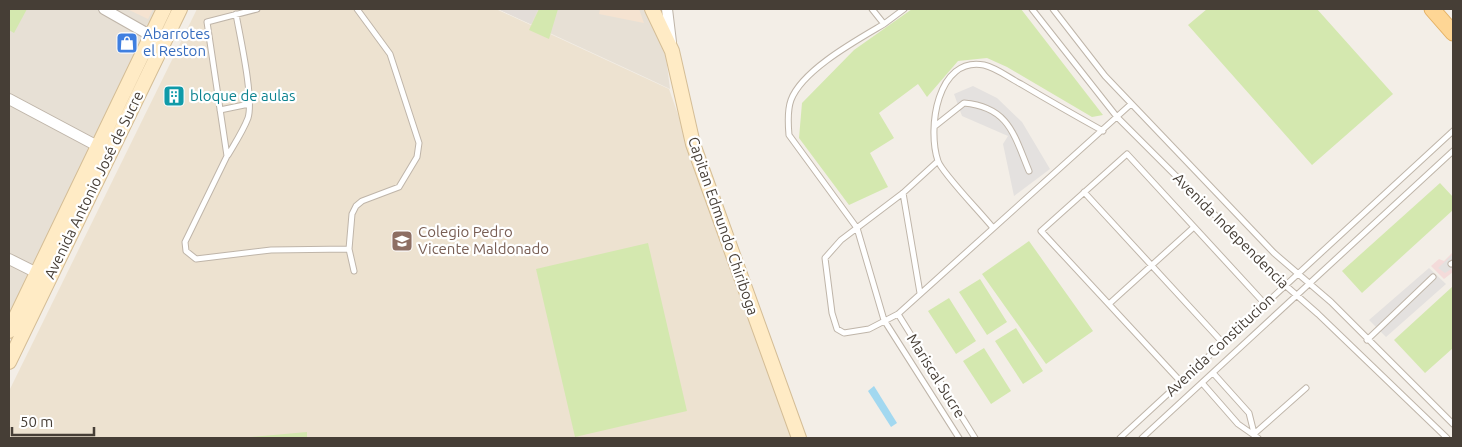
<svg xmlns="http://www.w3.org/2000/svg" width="1462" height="447" viewBox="0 0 1462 447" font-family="Ubuntu,sans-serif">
<rect width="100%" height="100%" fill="#f3eee7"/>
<path fill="#e7e0d5" d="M9,9H157L9,316Z
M498,9H660L670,89L649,79Z"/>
<path fill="#f5e3d1" d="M127,9H153L148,19Z
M600,9H639L644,23L599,14Z"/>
<path fill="#e3ddd8" d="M498,9H538L531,24Z"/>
<path fill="#ede2d0" d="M197,9H496L669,89L792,438H9L10,389Z"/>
<path fill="#f4dbda" d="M1453,252V272L1444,279L1431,266L1439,259L1444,261Z"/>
<path fill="#d4e8af" d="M9,9H27L14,33L9,30Z
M539,9H558L549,39L529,30Z
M912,9H1021L1103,115L1092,117L1007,67L987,58L958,61L927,97L918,84L879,113L894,138L870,153L888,187L849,205L799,138L802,103L854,50Z
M1207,9H1317L1393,94L1312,165L1188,25Z
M1440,183L1453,197V210L1362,293L1342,271Z
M1029,241L1093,331L1046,364L982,274Z
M648,243L687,411L575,437L536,269Z
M980,279L1007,322L987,335L959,292Z
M1452,287L1453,348L1425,373L1394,340Z
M949,298L976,341L956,354L928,311Z
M1016,328L1043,371L1023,384L995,341Z
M984,348L1011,391L991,404L963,361Z
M307,432V438H251V437Z"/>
<path fill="#e4e1df" d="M973,86L997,98L1022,122L1050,169L1014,196L1003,144L1008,136L962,116L954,94Z
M1453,254V268L1445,273L1438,268Z
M1429,268L1446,284L1386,337L1369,320Z"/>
<path fill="#a2d8f0" d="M874,386L897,423L891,427L868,391Z"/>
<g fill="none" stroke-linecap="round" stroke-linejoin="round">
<g stroke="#bfb5a9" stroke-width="7">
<path id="lane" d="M257,9L207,22L227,156L185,242L186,251L196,259L271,250L349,249L352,214L356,206L362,201L399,187L417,157L419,143L390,54L357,9
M872,9L884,24L904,9
M1032,9L1117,117L1285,285L1318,314L1447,438
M1053,9L1105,76L1274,253L1331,302L1453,424
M884,24C857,40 802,70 791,100C787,111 788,124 789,135L857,228L884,320L959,438
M220,110L249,104
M935,126L964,103C1009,107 1014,135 1029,171
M228,155C235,143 243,131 248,118C254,98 240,37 236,14
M938,161L903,193L841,240L825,258L832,313L837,329L844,333L869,329L898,314L1131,104
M1084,192L1223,343
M903,193L920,293
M993,228C983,215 942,173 938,161C927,129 937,56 984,65C997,68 1009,78 1021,84C1048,100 1076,116 1103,131
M349,249L354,271
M1451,264L1453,263
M1109,304L1194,227
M898,314L975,438
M1367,340L1433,277
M1214,374L1249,413L1254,433
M1181,382L1041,231L1127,154L1265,304
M1203,384L1238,424L1258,438
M1254,434L1306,388
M1120,438L1453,131
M1142,438L1453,151"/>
</g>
<g stroke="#bfb5a9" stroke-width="12">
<path id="street" d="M104,9L155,38
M667,9L671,42
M9,99L103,149
M9,259L41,275"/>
</g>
<g stroke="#d4bd96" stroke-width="16">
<path id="secondary" d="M652,9L672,51L693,144L799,438
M9,331L164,9
M9,362L180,9"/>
</g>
<g stroke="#e4b164" stroke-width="17">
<path id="primary" d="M1432,9L1453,33"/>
</g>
<use href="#lane" stroke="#fff" stroke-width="5"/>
<use href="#street" stroke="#fff" stroke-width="10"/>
<use href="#secondary" stroke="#ffebc5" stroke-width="14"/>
<use href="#primary" stroke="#fed695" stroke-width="15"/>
</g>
<defs>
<g id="shop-square" transform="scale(1.125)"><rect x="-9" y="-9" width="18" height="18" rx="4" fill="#3f7fe0" stroke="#fff"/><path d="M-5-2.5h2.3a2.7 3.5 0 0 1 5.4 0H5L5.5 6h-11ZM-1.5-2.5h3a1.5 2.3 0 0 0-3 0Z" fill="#fff"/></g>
<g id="building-square" transform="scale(1.125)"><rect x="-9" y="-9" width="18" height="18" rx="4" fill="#0f9aa8" stroke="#fff"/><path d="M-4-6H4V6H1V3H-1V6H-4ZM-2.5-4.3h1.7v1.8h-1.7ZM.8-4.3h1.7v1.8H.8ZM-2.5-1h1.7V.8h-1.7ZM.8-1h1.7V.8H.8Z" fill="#fff"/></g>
<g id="university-square" transform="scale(1.125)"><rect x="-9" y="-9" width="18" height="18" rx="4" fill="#8d6e63" stroke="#fff"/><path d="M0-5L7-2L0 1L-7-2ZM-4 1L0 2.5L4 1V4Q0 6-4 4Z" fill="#fff"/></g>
</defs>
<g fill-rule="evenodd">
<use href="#shop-square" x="127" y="43"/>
<use href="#building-square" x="174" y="96"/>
<use href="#university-square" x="402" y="241"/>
</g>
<g text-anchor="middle" stroke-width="4.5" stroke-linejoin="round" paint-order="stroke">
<g font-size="15" fill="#366cbe" stroke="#fff" text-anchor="start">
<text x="143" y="39">Abarrotes<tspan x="143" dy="17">el Reston</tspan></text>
</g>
<g font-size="15" fill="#0d838f" stroke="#fff" text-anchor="start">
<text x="190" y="101">bloque de aulas</text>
</g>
<g font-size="15" fill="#463e36" stroke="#fff">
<text transform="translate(94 185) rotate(-64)" y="5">Avenida Antonio José de Sucre</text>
<text transform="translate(723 226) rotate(71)" y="5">Capitan Edmundo Chiriboga</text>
<text transform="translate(1231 231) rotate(45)" y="5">Avenida Independencia</text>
<text transform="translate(1220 345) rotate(-43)" y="5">Avenida Constitucion</text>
<text transform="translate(936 376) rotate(58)" y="5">Mariscal Sucre</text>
</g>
<g font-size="15" fill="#785e54" stroke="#fff" text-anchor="start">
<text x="418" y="237">Colegio Pedro<tspan x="418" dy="17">Vicente Maldonado</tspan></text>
</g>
</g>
<rect width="1462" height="447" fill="none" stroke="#463e36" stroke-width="20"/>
<path d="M12 427v8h82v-8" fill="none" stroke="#463e36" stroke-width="2.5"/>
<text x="20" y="427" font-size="15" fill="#463e36" stroke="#ffffff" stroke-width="4" paint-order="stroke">50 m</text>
</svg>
